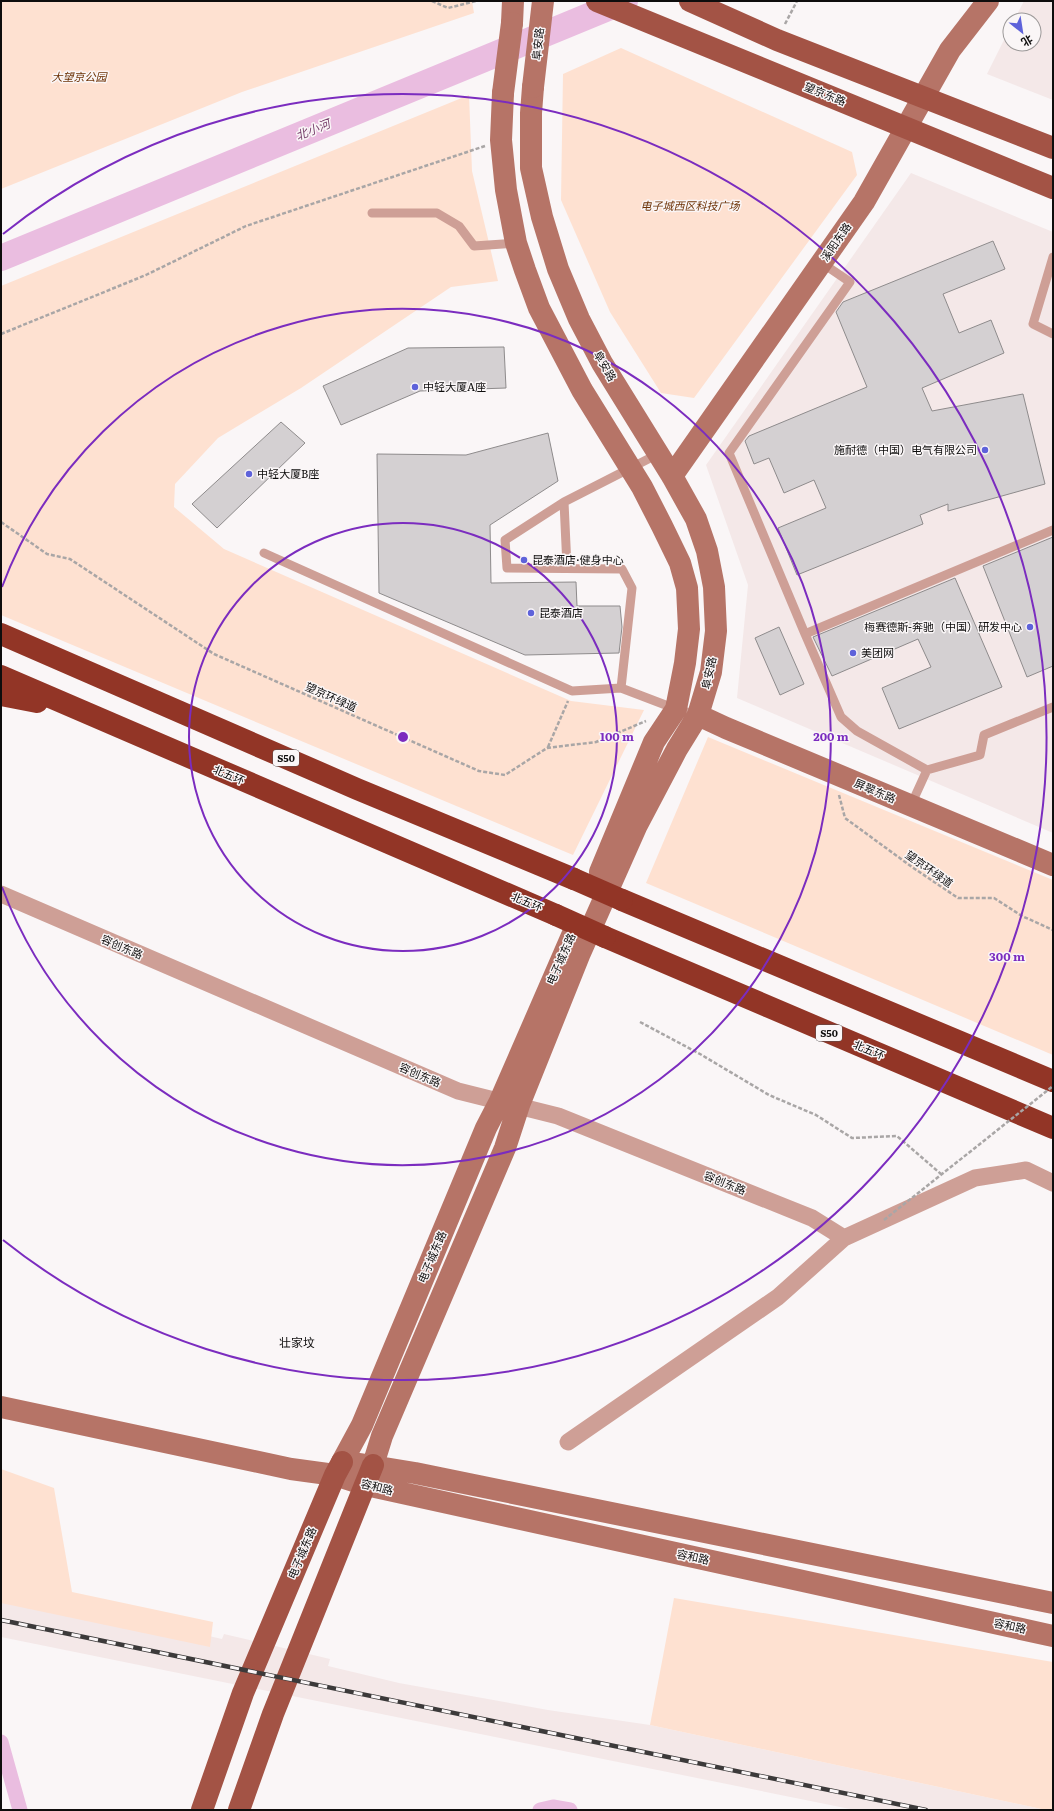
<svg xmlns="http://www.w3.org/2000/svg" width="1054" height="1811" viewBox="0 0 1054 1811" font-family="Literata,'Noto Sans SC',serif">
<rect width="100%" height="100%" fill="#faf6f7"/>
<path fill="#f4e8e8" d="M1024,1H1053V100L987,74L1010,28V44H1034V20H1014Z
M911,173L1053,232V833L737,698L748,585L706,465Z
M1,1588L222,1639L224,1634L330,1659L328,1666L399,1683L548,1710L650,1725L1046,1810H855L1,1637Z"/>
<path fill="#fee1d1" d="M1,1H472L474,13L242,92L1,189Z
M621,48L852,152L857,175L694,398L661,393L610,312L561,200L563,74Z
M469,95L472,171L498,281L451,287L301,388L218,438L175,484L174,507L224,549L571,701L644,710L573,855L1,615V286Z
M708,737L1053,880V1055L646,883Z
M1,1469L54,1488L72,1592L213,1622L210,1647L1,1603Z
M674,1598L1053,1662V1810H1046L650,1725Z"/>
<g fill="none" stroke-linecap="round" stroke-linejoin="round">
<path stroke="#eabde0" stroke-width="15" d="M1,1742L20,1810
M540,1810L553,1807L570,1810"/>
<path stroke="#eabde0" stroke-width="26" d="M1,258L625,1"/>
</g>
<path fill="#d4d0d2" stroke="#8e8b8c" d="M993,241L1005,269L943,294L959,333L991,320L1004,353L922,388L932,411L1023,394L1045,484L948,511V504L920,515L923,524L797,575L778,528L826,508L814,480L784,493L769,458L754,464L745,441L749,436L867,387L836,312L843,302Z
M504,347L506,388L420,391L341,425L323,386L408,348Z
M281,422L305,443L217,528L192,504Z
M548,433L558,481L490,525L491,583L576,582L577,606H620L622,627L619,653L525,655L379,593L377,454L466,455Z
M1053,537V666L1027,677L983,566Z
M955,578L1002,687L899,729L882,688L931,667L918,639L832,676L813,637Z
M779,627L804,684L780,695L755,638Z"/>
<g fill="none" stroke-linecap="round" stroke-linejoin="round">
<path stroke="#a9a6a6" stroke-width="2.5" stroke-dasharray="4 2" stroke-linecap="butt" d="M432,1L448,8L476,1
M785,24L797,1
M1,334L146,275L246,226L485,146
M1,522L47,554L70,559L214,654L479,771L505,775L547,748L596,742L646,721
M548,747L568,701
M839,795L845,818L912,867L958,898H994L1022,916L1053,930
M640,1022L700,1054L769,1095L816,1115L852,1138L897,1136L941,1174"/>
<path stroke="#ce9f96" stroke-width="9" d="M372,213H437L459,226L474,246L516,243
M1053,257L1033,324L1053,334
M658,454L564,502L505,540L507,568L622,569L632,588L621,688L676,709L698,715
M564,502L567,567
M264,553L572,691L621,688
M805,634L729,453L850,282L822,263
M927,770L857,731L841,717L805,634L1053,530
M911,805L927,770L980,755L984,735L1053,707"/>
<path stroke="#ce9f96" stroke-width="17" d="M1,894L458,1091L558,1116L812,1218L844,1238
M568,1442L778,1297L844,1238L975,1178L1026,1170L1053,1183"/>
<path stroke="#b67467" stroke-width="22" d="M512,23L513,1
M503,93L501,140L506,190L516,243L525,270L539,308L582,390L642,487L662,526L680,563L687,588L689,629L685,663L676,709L654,742L600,872
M672,476L864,202L950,50L988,1
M698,715L726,728L1053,865
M1,1407L291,1469L335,1475L366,1485L1053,1636
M342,1462L362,1425L486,1128L500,1101L574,931
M360,1464L415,1473L1053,1603
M373,1465L382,1436L505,1148L519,1105L580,953L636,827L677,749L698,715L711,672L716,631L714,587L707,551L696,519L672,476L602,363L579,319L558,269L542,217L531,168V113L533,87"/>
<path stroke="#a35345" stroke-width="22" d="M597,1L1053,188
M690,1L777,40L1053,148
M202,1810L243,1693L335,1475L342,1462
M239,1810L273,1714L373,1465"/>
<path stroke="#923526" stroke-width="22" d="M1,634L357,789L574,879
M1,676L556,915
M1,695L37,702
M622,900L1053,1081
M605,937L1053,1128"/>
<g stroke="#3c3a3a" stroke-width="4.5">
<path id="rail" d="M1,1620L926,1810"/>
</g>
<use href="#rail" stroke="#faf6f7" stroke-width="3" stroke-dasharray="9" stroke-linecap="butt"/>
<path stroke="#a9a6a6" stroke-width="2.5" stroke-dasharray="4 2" stroke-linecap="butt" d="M884,1220L1053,1086"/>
<path stroke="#b67467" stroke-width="22" d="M533,87L543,1
M503,93L512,23"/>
<path stroke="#923526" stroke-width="22" d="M574,879L622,900
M556,915L605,937"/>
</g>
<g fill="none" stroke="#7b2cbf" stroke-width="2">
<circle cx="403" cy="737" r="214"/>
<path d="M2 587A428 428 0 1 1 2 887"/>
<path d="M3 234A643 643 0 1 1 3 1240"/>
</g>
<g fill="#5e62da" stroke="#faf6f7" stroke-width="1.5">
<circle cx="415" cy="387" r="4"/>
<circle cx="985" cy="450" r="4"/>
<circle cx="249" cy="474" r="4"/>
<circle cx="524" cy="560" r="4"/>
<circle cx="531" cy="613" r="4"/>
<circle cx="1030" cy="627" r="4"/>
<circle cx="853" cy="653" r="4"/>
</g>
<g text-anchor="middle" stroke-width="3" stroke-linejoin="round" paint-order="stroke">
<g fill="#faf6f7" stroke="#555353" stroke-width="1">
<rect x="273" y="750" width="26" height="16" rx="3"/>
<rect x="816" y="1025" width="26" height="16" rx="3"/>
</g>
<g font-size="10" font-weight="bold" fill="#0e0d0d">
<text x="286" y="762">S50</text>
<text x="829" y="1037">S50</text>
</g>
<g font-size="11" fill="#0e0d0d" stroke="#faf6f7">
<text transform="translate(538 44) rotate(-84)" y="4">阜安路</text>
<text transform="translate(825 94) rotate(22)" y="4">望京东路</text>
<text transform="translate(836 242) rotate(-55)" y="4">溪阳东路</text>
<text transform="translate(605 366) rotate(60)" y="4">阜安路</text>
<text transform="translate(709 673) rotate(-78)" y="4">阜安路</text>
<text transform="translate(331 697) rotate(24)" y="4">望京环绿道</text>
<text transform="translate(229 775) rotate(23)" y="4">北五环</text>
<text transform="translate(875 791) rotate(23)" y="4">屏翠东路</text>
<text transform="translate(929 869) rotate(35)" y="4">望京环绿道</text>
<text transform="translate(527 902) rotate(23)" y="4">北五环</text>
<text transform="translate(122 947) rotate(23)" y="4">容创东路</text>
<text transform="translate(561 959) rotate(-66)" y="4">电子城东路</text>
<text transform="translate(869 1050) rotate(23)" y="4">北五环</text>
<text transform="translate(420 1075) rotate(23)" y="4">容创东路</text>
<text transform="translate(725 1183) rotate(22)" y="4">容创东路</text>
<text transform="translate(432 1257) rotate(-67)" y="4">电子城东路</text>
<text transform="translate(377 1487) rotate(14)" y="4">容和路</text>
<text transform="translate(302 1553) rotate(-67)" y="4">电子城东路</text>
<text transform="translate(693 1557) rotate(12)" y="4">容和路</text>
<text transform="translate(1010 1626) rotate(12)" y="4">容和路</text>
</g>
<g font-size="11" font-style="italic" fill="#6e3307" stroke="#faf6f7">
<text x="79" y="81">大望京公园</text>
<text x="690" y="210">电子城西区科技广场</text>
</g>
<g font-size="11" fill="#0e0d0d" stroke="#faf6f7" text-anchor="start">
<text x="423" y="391">中轻大厦A座</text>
<text x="977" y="454" text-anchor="end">施耐德（中国）电气有限公司</text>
<text x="257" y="478">中轻大厦B座</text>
<text x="532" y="564">昆泰酒店·健身中心</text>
<text x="539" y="617">昆泰酒店</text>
<text x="1022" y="631" text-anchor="end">梅赛德斯-奔驰（中国）研发中心</text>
<text x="861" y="657">美团网</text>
</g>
<g font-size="12" font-style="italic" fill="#78416d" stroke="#faf6f7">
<text transform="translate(313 130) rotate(-22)" y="4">北小河</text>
</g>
<g font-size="12" fill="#0e0d0d" stroke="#faf6f7">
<text x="297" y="1347">壮家坟</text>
</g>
</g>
<circle cx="403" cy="737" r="6" fill="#7b2cbf" stroke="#faf6f7" stroke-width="2"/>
<g font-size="12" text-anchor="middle" font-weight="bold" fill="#7b2cbf" stroke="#faf6f7" stroke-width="3" stroke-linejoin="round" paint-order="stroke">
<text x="617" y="741">100 m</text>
<text x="831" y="741">200 m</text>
<text x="1007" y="961">300 m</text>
</g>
<rect width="1054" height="1811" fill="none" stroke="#0e0d0d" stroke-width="4"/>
<g transform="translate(1022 32) rotate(150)"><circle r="19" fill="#faf6f7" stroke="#9c9999"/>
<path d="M0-3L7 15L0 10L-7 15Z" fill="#5e62da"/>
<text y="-6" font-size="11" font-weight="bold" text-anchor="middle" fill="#0e0d0d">北</text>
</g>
</svg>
